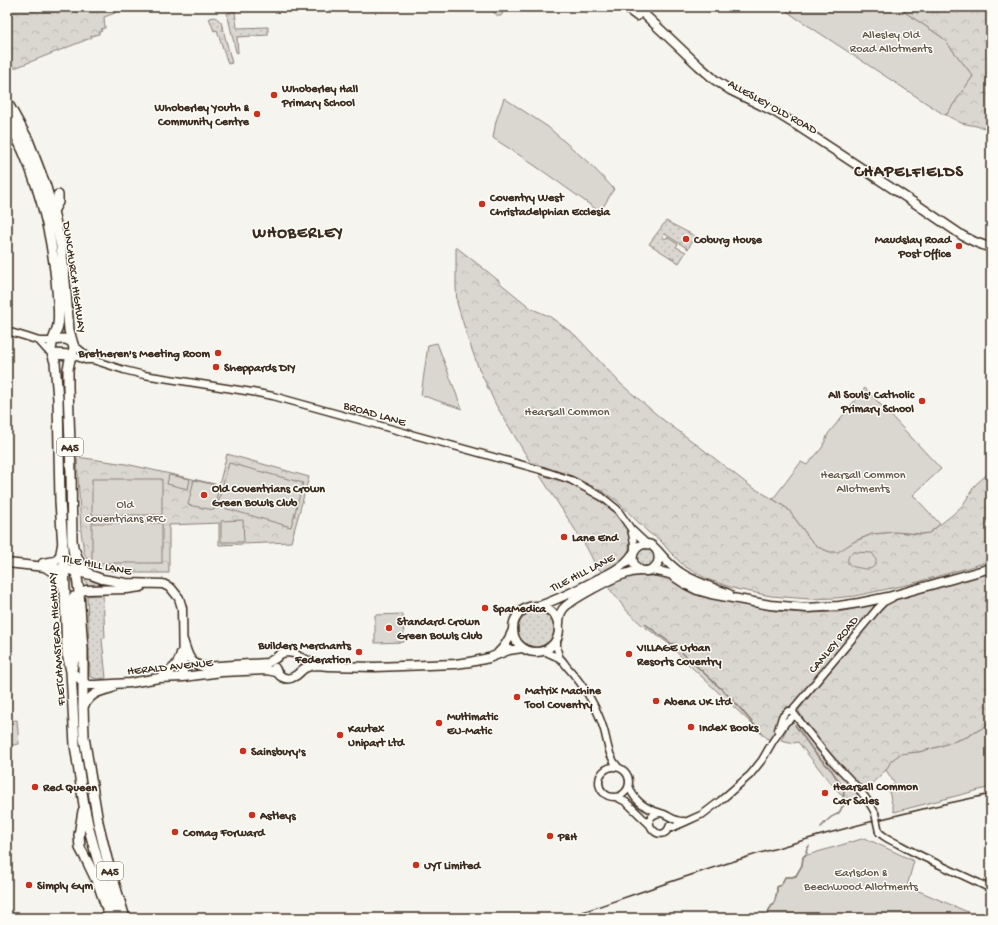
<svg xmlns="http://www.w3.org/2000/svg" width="998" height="925" viewBox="0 0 998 925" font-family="'Gochi Hand',sans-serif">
<defs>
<pattern id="grass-dots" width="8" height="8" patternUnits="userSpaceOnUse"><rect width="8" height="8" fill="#dad6d0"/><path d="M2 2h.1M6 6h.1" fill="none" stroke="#bcb8b2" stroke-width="1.8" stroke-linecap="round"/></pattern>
<pattern id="park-crowns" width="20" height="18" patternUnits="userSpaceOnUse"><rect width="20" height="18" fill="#dad6d0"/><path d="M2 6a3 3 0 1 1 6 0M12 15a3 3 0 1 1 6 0" fill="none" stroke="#bcb8b2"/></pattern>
</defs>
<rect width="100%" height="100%" fill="#f5f4ee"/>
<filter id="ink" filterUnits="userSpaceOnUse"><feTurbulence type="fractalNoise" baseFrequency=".025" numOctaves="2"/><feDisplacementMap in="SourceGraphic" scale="8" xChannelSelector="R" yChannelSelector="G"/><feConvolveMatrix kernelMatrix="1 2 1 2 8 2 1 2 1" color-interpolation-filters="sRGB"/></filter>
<g filter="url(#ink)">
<path fill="url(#grass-dots)" stroke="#8a8077" d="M492,7H506L501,16H498L491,10Z
M235,11L237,28L268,27V35L237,37L238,53L236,52L227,13Z
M215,17L221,22L232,63L228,64L217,30L214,31L209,18Z
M666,221L695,236L688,249L665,234L662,237L665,239L667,237L678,244L676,247L686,252L679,263L649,244Z
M636 558a10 10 0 1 1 20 0a10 10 0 1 1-20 0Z
M84,577L119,585L111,587L87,585Z
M95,595H103L105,638L102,639L106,678L98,679L90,677L87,596Z
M518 630a18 18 0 1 1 36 0a18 18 0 1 1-36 0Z"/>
<path fill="url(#park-crowns)" stroke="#8a8077" d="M11,7H123L115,10V13L104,17L105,28L101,29L102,31L99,32V34L91,36V38L7,71V20Z
M897,7H991V129L961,123L946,115L973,76L943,38Z
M456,247L488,272L499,281L500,283L532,309L549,316L575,335L621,384L662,419L700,447L750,486L773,499L788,509L810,539L818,547L830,552L872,534L895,532L921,534L929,533L951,516L963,505L975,485L990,472L991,473V561L911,584L855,596L835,598L809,599L771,596L736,589L707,579L684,566L670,552L660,540L649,533L617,501L602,491L571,476L545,467L532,465L496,405L479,369L468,339L457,303L456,288Z
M227,454L309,477L291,542L219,545V523L169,525V573H128L107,570L95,567L88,561L84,553L81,531L77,457L126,464L219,485Z
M539,474C546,476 553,478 560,480C585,490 636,516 629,549C626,562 614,568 603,572L597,568L587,548Z
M991,572V723L967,737L938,747L919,752L900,754L892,761L886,770L867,788L848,802L828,780L798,742L794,743L781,740L789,724L792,721L796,722L799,724L804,720L799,712V709L885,605L892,601L930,589Z
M636,576H653L669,579L694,592L726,601L775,611L805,613L838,612L875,605L873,608L792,705L785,709L782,713L773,736L770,740L768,739L685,661L668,643L642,625L627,611L608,587L625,577Z"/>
<path fill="#dad6d0" stroke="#8a8077" d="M781,7H897L943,38L973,76L946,115L943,114L795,17Z
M504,98L548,127L590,164L614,189L600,212C565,187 530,161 493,138L496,121Z
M437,343L462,409L421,395L428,345Z
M865,388L941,469L913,495L940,524L929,533L921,534L895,532L872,534L855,541L838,552H830L818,547L810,539L788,509L773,499L801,462L807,465L822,448L828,434Z
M229,463L303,483L291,527L217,506Z
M169,475L190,479L188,489L167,484Z
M92,479H162V515H92Z
M194,480L219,486L214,510L188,505Z
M243,520L244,542H221V521Z
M92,523H162V563H92Z
M854,552L872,553C875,556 879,563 873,567C870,570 864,569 860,568C851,567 844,564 850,554Z
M403,614L404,642L375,643V615Z
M17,720L19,744L7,746V721Z
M991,723V787L894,812L888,787L895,784L886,770L891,761L900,754L919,752L938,747L967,737Z
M865,838L914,861L907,886L982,918H769C766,909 772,908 775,900C776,897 777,891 777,887L781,885L785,877H792L796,875L802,865L803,857L804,856Z"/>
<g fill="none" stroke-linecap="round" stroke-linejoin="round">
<path stroke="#84786e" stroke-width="1.5" d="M645,624L676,647L732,699L763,735
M795,725L815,753L832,771L841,785L844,791L843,799L848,802L842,807C838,818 834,813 829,819C826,821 824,824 821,827
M769,918C766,909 772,908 775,900C776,897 777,891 777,887L781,885L785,877H792L796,876L802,865L803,857L807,853L806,851L809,846"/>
<g stroke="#3b2a1e" stroke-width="9">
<path id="minor" d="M7,331L27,337L39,341H53
M39,341L47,350L52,353
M74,345L93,360
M72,355L85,360H93L124,370L144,375L252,392L273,396L541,470L571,480L602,497L617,509L631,529L648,545
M631,529L634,543V552
M557,639V649L560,659
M544,651C549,654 556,656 561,659C564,662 566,666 569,669C585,687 597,707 604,730C608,744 608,756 618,767
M793,712L794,708L878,608L884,602L892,598
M778,730L782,717L788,711H792C805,728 818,745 832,761C848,778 865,793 875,813
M599 782a15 15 0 1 1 30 0a15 15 0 1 1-30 0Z
M629,785C632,798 643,807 655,811C658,812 661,813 664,814C671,817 676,822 684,821
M616,797L626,802L650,825
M660,813C635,817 662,849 670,825
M669,829L683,823L703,814L720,801L750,775L762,760L773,741L786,722L793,717L794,714
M879,832C884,838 893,841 900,845C929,861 961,874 991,889"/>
</g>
<g stroke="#3b2a1e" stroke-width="11">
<path id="major" d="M625,7L637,16
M634,7L644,14L699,66L715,80L730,90L775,112L796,125L919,206L963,236L975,242L991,248
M76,552C78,561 83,568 90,574
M7,563L64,569L91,575L102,579L126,583L163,584L171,588L179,598L182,608L183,677
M43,563L55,561L60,555L62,545
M46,568C55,573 61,578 63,588
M650,570L662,572L670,574L685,584L697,590L711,594L770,605L807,608L839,606L859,603L888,597L991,568
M642,571C624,563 635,539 651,545C656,548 660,554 664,558C668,563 673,567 678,571C693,582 712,587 729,594
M79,592L86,590L127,589L141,587
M539,606C559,599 577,590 596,580C609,574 624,567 632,555
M513 629a23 23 0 1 1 46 0a23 23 0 1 1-46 0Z
M559,624C559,618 560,613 563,609C570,600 613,577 625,574C630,572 635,571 640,571C644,571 648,572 652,569C659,566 660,557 657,551
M183,640C188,654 188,663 204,667L267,663L276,658L279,655L282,653L287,652L294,653L299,657L318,665L328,666L375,667L455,664L470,662L489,658L509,650L522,648
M498,653C505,647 509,639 513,630
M275,668C278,676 286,682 295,676C299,674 301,670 305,668C309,666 313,665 318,665
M71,671L83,682L88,685H96L130,683L159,678L183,677L222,672L267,670L276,672
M159,678C171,670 178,667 181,653
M83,707C92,693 97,692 112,688"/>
</g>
<g stroke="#3b2a1e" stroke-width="12">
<path id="highway" d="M7,102L28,140L45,184L53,211L61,246L65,281L69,330L74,348L72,355H71L53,354
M7,119C35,168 50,223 56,279C57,293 60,311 58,325C57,330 55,335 53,340
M53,211L58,202V195
M73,344C68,337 61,339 53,340L52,344L51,350L55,362L58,399L60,501L64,563L67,654L71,671L75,745L84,805L89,829L97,858L116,918
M71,355L68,369V387L71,473L72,540L79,592L83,650V707L84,737L98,822L107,859L125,918
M72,669L75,655L74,597
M83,811L79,835L80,848L88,863L99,886L110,918"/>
</g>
<use href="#minor" stroke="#fdfcf7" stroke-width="6"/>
<use href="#major" stroke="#fdfcf7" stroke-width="8"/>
<use href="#highway" stroke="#fdfcf7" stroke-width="9"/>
<path stroke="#3b2a1e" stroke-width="1.5" d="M565,918C624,898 682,877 741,859C823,833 907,811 991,794"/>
<g stroke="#3b2a1e" stroke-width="9" stroke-linecap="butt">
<path id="minor-bridge" d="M875,813L879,832"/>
</g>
<use href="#minor-bridge" stroke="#fdfcf7" stroke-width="6"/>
</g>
</g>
<g fill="#c8321e" stroke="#fdfcf7" stroke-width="1.5">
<circle cx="274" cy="95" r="4"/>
<circle cx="257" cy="114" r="4"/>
<circle cx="482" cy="204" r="4"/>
<circle cx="686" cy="239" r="4"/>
<circle cx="959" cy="246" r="4"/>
<circle cx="218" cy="353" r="4"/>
<circle cx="216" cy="367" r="4"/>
<circle cx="922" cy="401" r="4"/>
<circle cx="204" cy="495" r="4"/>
<circle cx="564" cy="537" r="4"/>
<circle cx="485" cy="608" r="4"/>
<circle cx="389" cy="628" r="4"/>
<circle cx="359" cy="652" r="4"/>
<circle cx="629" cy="654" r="4"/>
<circle cx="517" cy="697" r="4"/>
<circle cx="656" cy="701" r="4"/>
<circle cx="439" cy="723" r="4"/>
<circle cx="691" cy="727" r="4"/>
<circle cx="340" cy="735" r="4"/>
<circle cx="243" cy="751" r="4"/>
<circle cx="35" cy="787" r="4"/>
<circle cx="825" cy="793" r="4"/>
<circle cx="252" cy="815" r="4"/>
<circle cx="175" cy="832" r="4"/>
<circle cx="550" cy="836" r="4"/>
<circle cx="416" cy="865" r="4"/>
<circle cx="29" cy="885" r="4"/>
</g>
<g text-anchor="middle" stroke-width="3" stroke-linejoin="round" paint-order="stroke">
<g fill="#fdfcf7" stroke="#75695f" stroke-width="1">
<rect x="57" y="438" width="26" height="18" rx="3"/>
<rect x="97" y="862" width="26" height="18" rx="3"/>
</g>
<g font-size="11" font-weight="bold" fill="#3b2a1e">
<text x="70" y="451">A45</text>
<text x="110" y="875">A45</text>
</g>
<g font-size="12" fill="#63554a" stroke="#fdfcf7">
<text x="891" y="38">Allesley Old<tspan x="891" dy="14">Road Allotments</tspan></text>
<text x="567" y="415">Hearsall Common</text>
<text x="863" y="478">Hearsall Common<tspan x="863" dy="14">Allotments</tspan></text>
<text x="125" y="508">Old<tspan x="125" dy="14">Coventrians RFC</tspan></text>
<text x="861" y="876">Earlsdon &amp;<tspan x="861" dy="14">Beechwood Allotments</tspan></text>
</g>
<g font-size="12" font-weight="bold" fill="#3b2a1e" stroke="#fdfcf7" text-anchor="start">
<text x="282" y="92">Whoberley Hall<tspan x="282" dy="14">Primary School</tspan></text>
<text x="249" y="111" text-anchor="end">Whoberley Youth &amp;<tspan x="249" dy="14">Community Centre</tspan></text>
<text x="490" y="201">Coventry West<tspan x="490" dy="14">Christadelphian Ecclesia</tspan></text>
<text x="694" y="243">Coburg House</text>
<text x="951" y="243" text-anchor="end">Maudslay Road<tspan x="951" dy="14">Post Office</tspan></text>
<text x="210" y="357" text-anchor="end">Bretheren's Meeting Room</text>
<text x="224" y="371">Sheppards DIY</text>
<text x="914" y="398" text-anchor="end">All Souls' Catholic<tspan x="914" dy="14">Primary School</tspan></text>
<text x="212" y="492">Old Coventrians Crown<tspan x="212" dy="14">Green Bowls Club</tspan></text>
<text x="572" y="541">Lane End</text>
<text x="493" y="612">SpaMedica</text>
<text x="397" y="625">Standard Crown<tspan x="397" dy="14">Green Bowls Club</tspan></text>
<text x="351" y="649" text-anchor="end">Builders Merchants<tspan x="351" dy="14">Federation</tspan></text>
<text x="637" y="651">VILLAGE Urban<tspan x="637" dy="14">Resorts Coventry</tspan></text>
<text x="525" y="694">Matrix Machine<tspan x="525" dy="14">Tool Coventry</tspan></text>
<text x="664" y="705">Abena UK Ltd</text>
<text x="447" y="720">Multimatic<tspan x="447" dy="14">EU-Matic</tspan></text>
<text x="699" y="731">Index Books</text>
<text x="348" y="732">Kautex<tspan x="348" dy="14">Unipart Ltd</tspan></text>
<text x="251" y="755">Sainsbury's</text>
<text x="833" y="790">Hearsall Common<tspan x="833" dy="14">Car Sales</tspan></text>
<text x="43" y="791">Red Queen</text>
<text x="260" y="819">Astleys</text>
<text x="183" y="836">Comag Forward</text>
<text x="558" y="840">P&amp;H</text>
<text x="424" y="869">UYT Limited</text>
<text x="37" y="889">Simply Gym</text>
</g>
<g font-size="12" fill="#3b2a1e" stroke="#fdfcf7">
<text transform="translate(773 106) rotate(29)" y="4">ALLESLEY OLD ROAD</text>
<text transform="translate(75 277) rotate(82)" y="4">DUNCHURCH HIGHWAY</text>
<text transform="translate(375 413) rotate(16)" y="4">BROAD LANE</text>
<text transform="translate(97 564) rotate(11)" y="4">TILE HILL LANE</text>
<text transform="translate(582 572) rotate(-27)" y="4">TILE HILL LANE</text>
<text transform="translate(56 639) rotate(-94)" y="4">FLETCHAMSTEAD HIGHWAY</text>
<text transform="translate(833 644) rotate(-50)" y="4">CANLEY ROAD</text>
<text transform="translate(170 666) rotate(-6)" y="4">HERALD AVENUE</text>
</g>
<g font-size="16" font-weight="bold" letter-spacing="1" fill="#3b2a1e" stroke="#fdfcf7">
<text x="909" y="176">CHAPELFIELDS</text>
<text x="298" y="237">WHOBERLEY</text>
</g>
</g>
<rect width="998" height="925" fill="none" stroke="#fdfcf7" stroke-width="24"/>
<rect x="12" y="12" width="974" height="901" fill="none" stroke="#3b2a1e" stroke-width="1.5" filter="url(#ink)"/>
</svg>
